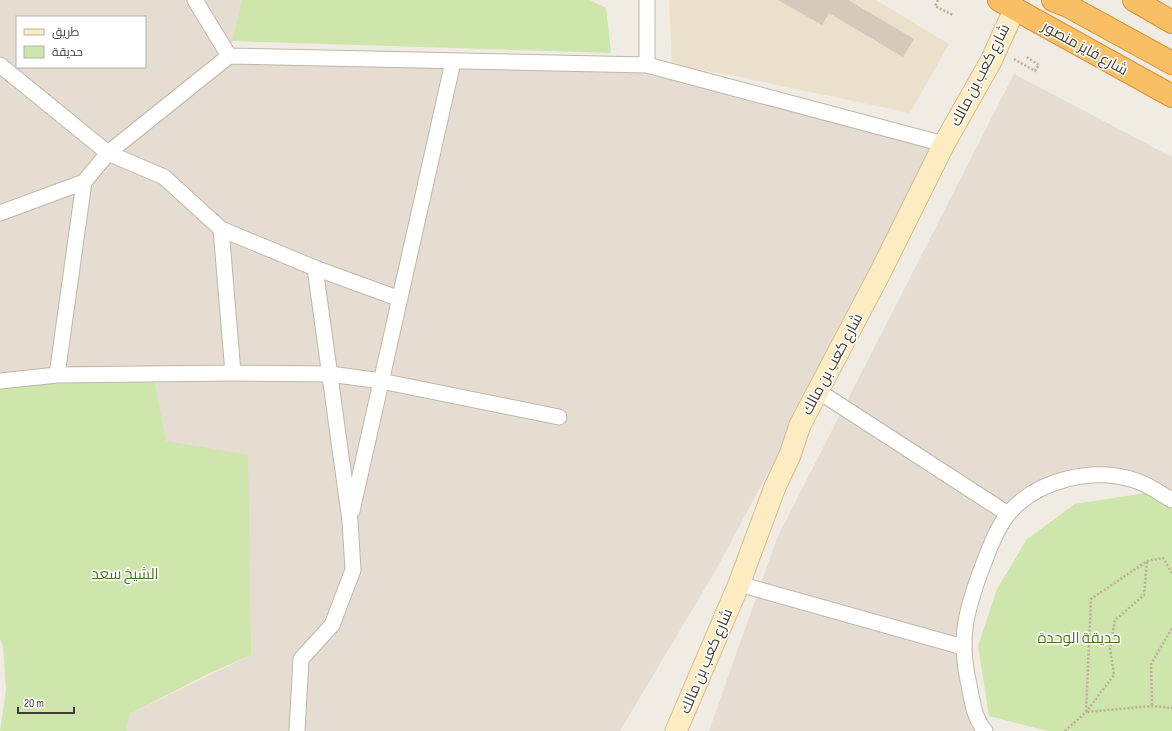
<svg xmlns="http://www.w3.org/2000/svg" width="1172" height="731" viewBox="0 0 1172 731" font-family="'Sofia Sans Condensed',Cairo,sans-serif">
<rect width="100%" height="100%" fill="#f1ece3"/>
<path fill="#e5ddd1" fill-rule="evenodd" d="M0,0H242L229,55L647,65L944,144L717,568L620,731H126L130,714L251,655L166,441L0,381ZM17,17H145V67H17Z
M1014,74L1172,157V500L1138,481L1076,477L1008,514L964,647L986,731H709L777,538Z"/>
<path fill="#eae0cc" d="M669,0H876L949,44L910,113L740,77L672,65Z"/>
<path fill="#cee5ac" d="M242,0H590L606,8L611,53L232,41Z
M153,375L166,441L248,455L251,655L210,673L130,714L126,731H0L6,690L3,646L0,639V381Z
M1151,492L1172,505V731H1047L989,716L978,646L997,589L1027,539L1075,504Z"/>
<path fill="#d5c9bb" d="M778,0H848L914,39L903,57L829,13L822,25Z"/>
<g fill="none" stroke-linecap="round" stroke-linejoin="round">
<g stroke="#bfb6a9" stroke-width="17">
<path id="street" d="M195,0L229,56
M0,65L108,153L164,177L221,229L315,268L400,299
M647,65V0
M0,213L84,182L108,153L229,56L647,65L944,144
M221,229L233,373
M57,375L84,182
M0,381L57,375L233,373L330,374L381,381L559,417
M818,391L1008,514
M352,511L453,62
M739,584L963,647
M297,731L301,659L332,625L353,570L350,521L315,268
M985,731C973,717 972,698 968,680C959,638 966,612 980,573C988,553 995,530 1009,513C1038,479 1095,466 1137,481C1149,485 1161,494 1172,500"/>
</g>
<g stroke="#d0bc93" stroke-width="23">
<path id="secondary" d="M676,731L739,584L775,487L790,455L800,425L880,273L944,144L991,61L1015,8"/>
</g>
<g stroke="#d89235" stroke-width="24">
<path id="highway" d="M999,0L1172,96
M1053,0L1068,6L1172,63
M1134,0L1172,22"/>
</g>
<path stroke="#bdad97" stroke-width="2.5" stroke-dasharray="2 2" stroke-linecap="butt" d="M938,0L935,6L953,15
M1014,59L1035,71L1039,65L1025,56
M1172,573L1163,558L1147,561L1091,599L1086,712L1152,706L1172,708
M1152,705L1151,664L1172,628
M1065,731L1086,712L1114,675L1110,649L1115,620L1144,595L1147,561"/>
<use href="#street" stroke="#fff" stroke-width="15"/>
<use href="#secondary" stroke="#fdebc1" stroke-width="21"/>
<use href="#highway" stroke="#f9bf65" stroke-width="22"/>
</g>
<g text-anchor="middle" stroke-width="3" stroke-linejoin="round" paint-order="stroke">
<g font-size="15" fill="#423b33" stroke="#fff">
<text transform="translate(1085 48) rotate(29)" y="5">شارع فايز منصور</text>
<text transform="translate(980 75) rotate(-63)" y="5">شارع كعب بن مالك</text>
<text transform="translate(832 364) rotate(-62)" y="5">شارع كعب بن مالك</text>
<text transform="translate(706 661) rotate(-67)" y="5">شارع كعب بن مالك</text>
</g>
<g font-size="15" fill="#497129" stroke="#fff">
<text x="125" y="579">الشيخ سعد</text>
<text x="1079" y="643">حديقة الوحدة</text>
</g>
</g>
<rect x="16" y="16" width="130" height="52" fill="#ffffff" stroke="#b3b1ad"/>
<rect x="24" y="29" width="20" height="6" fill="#fdebc1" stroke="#b3b1ad"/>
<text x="52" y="36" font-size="12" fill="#423b33">طريق</text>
<rect x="24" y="46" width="20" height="12" fill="#cee5ac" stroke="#b3b1ad"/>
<text x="52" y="56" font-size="12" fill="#423b33">حديقة</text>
<path d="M18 707v6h56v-6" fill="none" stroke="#423b33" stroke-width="2"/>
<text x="24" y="707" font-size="12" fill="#423b33" stroke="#ffffff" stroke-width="3" paint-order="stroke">20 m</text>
</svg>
